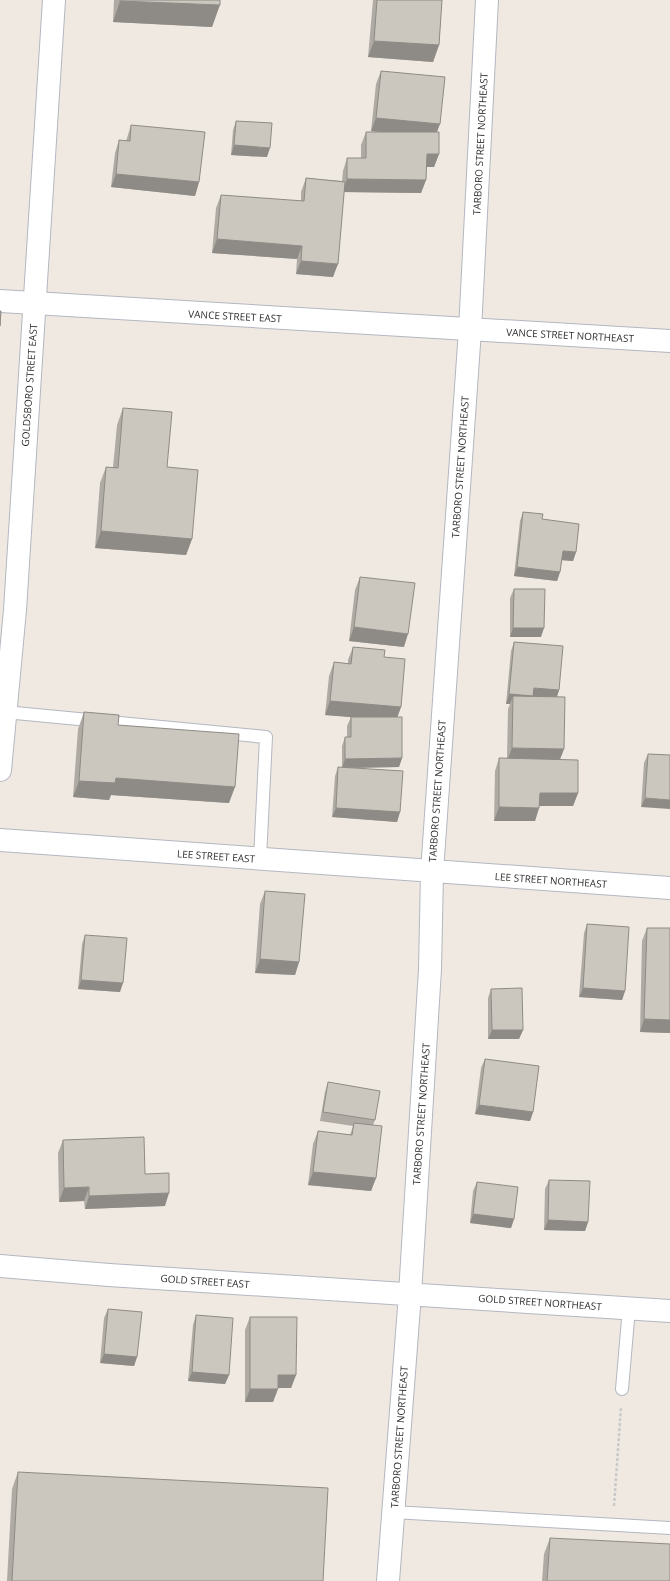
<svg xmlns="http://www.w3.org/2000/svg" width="670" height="1581" viewBox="0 0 670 1581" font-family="'Open Sans',sans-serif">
<rect width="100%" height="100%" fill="#efe9e1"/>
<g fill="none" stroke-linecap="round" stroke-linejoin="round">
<g stroke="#b4b7c1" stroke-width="14">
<path id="service" d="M5,712L266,737L260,859
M622,1389L629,1308
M393,1512L670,1528"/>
</g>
<g stroke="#b4b7c1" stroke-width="24">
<path id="minor" d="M0,301L670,341
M0,840L670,888
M0,1266L109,1275L670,1311
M388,1581L410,1294L430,969L432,872L470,330L487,0"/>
</g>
<g stroke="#b4b7c1" stroke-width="24">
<path id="secondary" d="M0,770L15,610L54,0"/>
</g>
<path stroke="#c9c9c9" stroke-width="2.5" stroke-dasharray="3 2" stroke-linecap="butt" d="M614,1506L621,1407"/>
<use href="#service" stroke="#fff" stroke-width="12"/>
<use href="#minor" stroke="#fff" stroke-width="22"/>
<use href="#secondary" stroke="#fff" stroke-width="22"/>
</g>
<path fill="#afaba4" d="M114,0H220L212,27L113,22Z
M373,0H442L439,45L433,62L368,57Z
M381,71L437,132L439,154L434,167H426V180L421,193L344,192L333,277L296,274L297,259L212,253L216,208L221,195L301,201V192L306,178L342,181L343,171L347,158H361V145L366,132H380L371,131L376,84Z
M236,121L267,157L231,155L233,130Z
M131,125L199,182L195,196L111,187L115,153L119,140L126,141L127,138Z
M123,408L167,467L192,539L186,555L95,548L100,483L106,467H113L117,425Z
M523,512L542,519L576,552L573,561L562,560L560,572L557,581L514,576L520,521Z
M360,577L404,647L349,641L355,590Z
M514,589L541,637H510V598Z
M514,642L559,690L557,697L564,749L560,759L578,793L573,806H539V808L535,821H494L495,771L499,758H507L508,709L510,704H506L511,651Z
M353,647L384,657L401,707L397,717L402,758L399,767L350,768L400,812L397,822L332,817L335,776L338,767H342V746L345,737H347V726L351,717H356L325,715L329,676L334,662L348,664V660Z
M84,712L118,725L229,803L111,795L109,800L73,797L78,729Z
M648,754L670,755L641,807L644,763Z
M265,891L299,962L295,975L255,973L260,904Z
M587,924L625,991L622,1000L579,997L584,933Z
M647,928L670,1033L640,1032L642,941Z
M85,935L120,992L78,989L82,944Z
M491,989L523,1030L519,1039H488V998Z
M485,1059L533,1112L530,1121L475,1114L481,1068Z
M328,1082L375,1120L373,1125L376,1178L371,1191L308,1185L313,1144L318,1131L350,1135L353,1126L320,1121L325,1092Z
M63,1140L145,1174L165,1206L85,1209L84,1201L59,1202L58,1153Z
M549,1180L588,1222L585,1231L544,1230L545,1189Z
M477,1182L514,1219L511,1228L470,1223L473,1191Z
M108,1309L137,1357L134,1366L100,1363L104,1318Z
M196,1315L229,1375L225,1384L188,1381L193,1325Z
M250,1317L296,1375L291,1388H278L273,1402H245V1330Z
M18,1472L323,1581H7L12,1489Z
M550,1538L670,1581H542L544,1554Z"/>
<path fill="#8e8b86" d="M120,1L220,5L212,27L113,22Z
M374,41L439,45L433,62L368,57Z
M376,118L440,124L435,137L371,131Z
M234,145L270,148L267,157L231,155Z
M427,154H439L434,167H422Z
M116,174L199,182L195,196L111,187Z
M347,179L426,180L421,193L342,192Z
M217,239L302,246L297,259L212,253Z
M301,261L338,264L333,277L296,274Z
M101,531L192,539L186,555L95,548Z
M563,551L576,552L573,561L559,560Z
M517,567L560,572L557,581L514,576Z
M354,627L408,634L404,647L349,641Z
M513,628H544L541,637H510Z
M534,688L559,690L556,699L513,696L510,704H506L509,694Z
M330,701L401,707L396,721L325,715Z
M512,748L564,749L559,762L507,761Z
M402,758L399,767L342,768L345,759Z
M116,778L235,787L229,803L111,795L109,800L73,797L79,781Z
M540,793H578L573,806H535Z
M645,798L670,800V809L641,807Z
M499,807L539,808L535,821H494Z
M336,808L400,812L397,822L332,817Z
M260,959L299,962L295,975L255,973Z
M81,980L123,983L120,992L78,989Z
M583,988L625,991L622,1000L579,997Z
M644,1019L670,1020V1033L640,1032Z
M492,1030H523L519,1039H488Z
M479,1105L533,1112L530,1121L475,1114Z
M313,1172L376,1178L371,1191L308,1185Z
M89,1187L84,1201L59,1202L64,1188Z
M169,1193L165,1206L85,1209L89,1196Z
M473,1214L514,1219L511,1228L470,1223Z
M548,1220L588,1222L585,1231L544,1230Z
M104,1354L137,1357L134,1366L100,1363Z
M192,1372L229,1375L225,1384L188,1381Z
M278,1375H296L291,1388H273Z
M250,1389H278L273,1402H245Z"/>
<path fill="#cbc7bf" stroke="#8e8b86" d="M120,0H220V5L120,1Z
M377,0H442L439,45L374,41Z
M381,71L445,77L440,124L376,118Z
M236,121L272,123L270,148L234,145Z
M131,125L205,132L199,182L116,174L119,140L130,141Z
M366,132H439V154H427L426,180L347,179V158H366Z
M306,178L345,182L338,264L301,261L302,246L217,239L221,195L304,201Z
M0,311H1L0,326Z
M123,408L172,412L167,467L198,470L192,539L101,531L106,467L118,468Z
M523,512L543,514L542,519L579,524L576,552L563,551L560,572L517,567Z
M360,577L415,583L408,634L354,627Z
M514,589H545L544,628H513Z
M514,642L563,646L559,690L534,688L533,696L509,694Z
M353,647L385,650L384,657L405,659L401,707L330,701L334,662L351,664Z
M513,696L565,697L564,749L512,748Z
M84,712L119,715L118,725L239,734L235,787L116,778L115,783L79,781Z
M351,717H402V758L345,759V737H351Z
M648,754L670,755V800L645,798Z
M499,758L578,760V793H540L539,808L499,807Z
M338,767L403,771L400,812L336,808Z
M265,891L305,894L299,962L260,959Z
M587,924L629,927L625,991L583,988Z
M647,928H670V1020L644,1019Z
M85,935L127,938L123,983L81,980Z
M522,988L523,1030H492L491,989Z
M485,1059L539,1066L533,1112L479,1105Z
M328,1082L380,1091L375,1120L323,1112Z
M354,1123L382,1126L376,1178L313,1172L318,1131L352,1135Z
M144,1137L145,1174L169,1173V1193L89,1196V1187L64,1188L63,1140Z
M549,1180L590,1181L588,1222L548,1220Z
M477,1182L518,1187L514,1219L473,1214Z
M108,1309L142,1312L137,1357L104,1354Z
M196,1315L233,1318L229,1375L192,1372Z
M250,1317H297L296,1375H278V1389H250Z
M18,1472L328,1488L323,1581H12Z
M550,1538L670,1544V1581H547Z"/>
<g text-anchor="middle" stroke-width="4" stroke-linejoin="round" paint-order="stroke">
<g font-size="10" fill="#2e2e2e" stroke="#fff">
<text transform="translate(480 144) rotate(-87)" y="4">TARBORO STREET NORTHEAST</text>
<text transform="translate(235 316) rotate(3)" y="4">VANCE STREET EAST</text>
<text transform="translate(570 335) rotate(3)" y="4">VANCE STREET NORTHEAST</text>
<text transform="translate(29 385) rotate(-86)" y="4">GOLDSBORO STREET EAST</text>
<text transform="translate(460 467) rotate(-86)" y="4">TARBORO STREET NORTHEAST</text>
<text transform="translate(437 791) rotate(-86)" y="4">TARBORO STREET NORTHEAST</text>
<text transform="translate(216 856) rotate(4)" y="4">LEE STREET EAST</text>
<text transform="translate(551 880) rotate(4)" y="4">LEE STREET NORTHEAST</text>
<text transform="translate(421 1114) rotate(-86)" y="4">TARBORO STREET NORTHEAST</text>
<text transform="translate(205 1281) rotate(4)" y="4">GOLD STREET EAST</text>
<text transform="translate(540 1302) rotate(4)" y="4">GOLD STREET NORTHEAST</text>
<text transform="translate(399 1437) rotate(-86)" y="4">TARBORO STREET NORTHEAST</text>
</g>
</g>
</svg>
